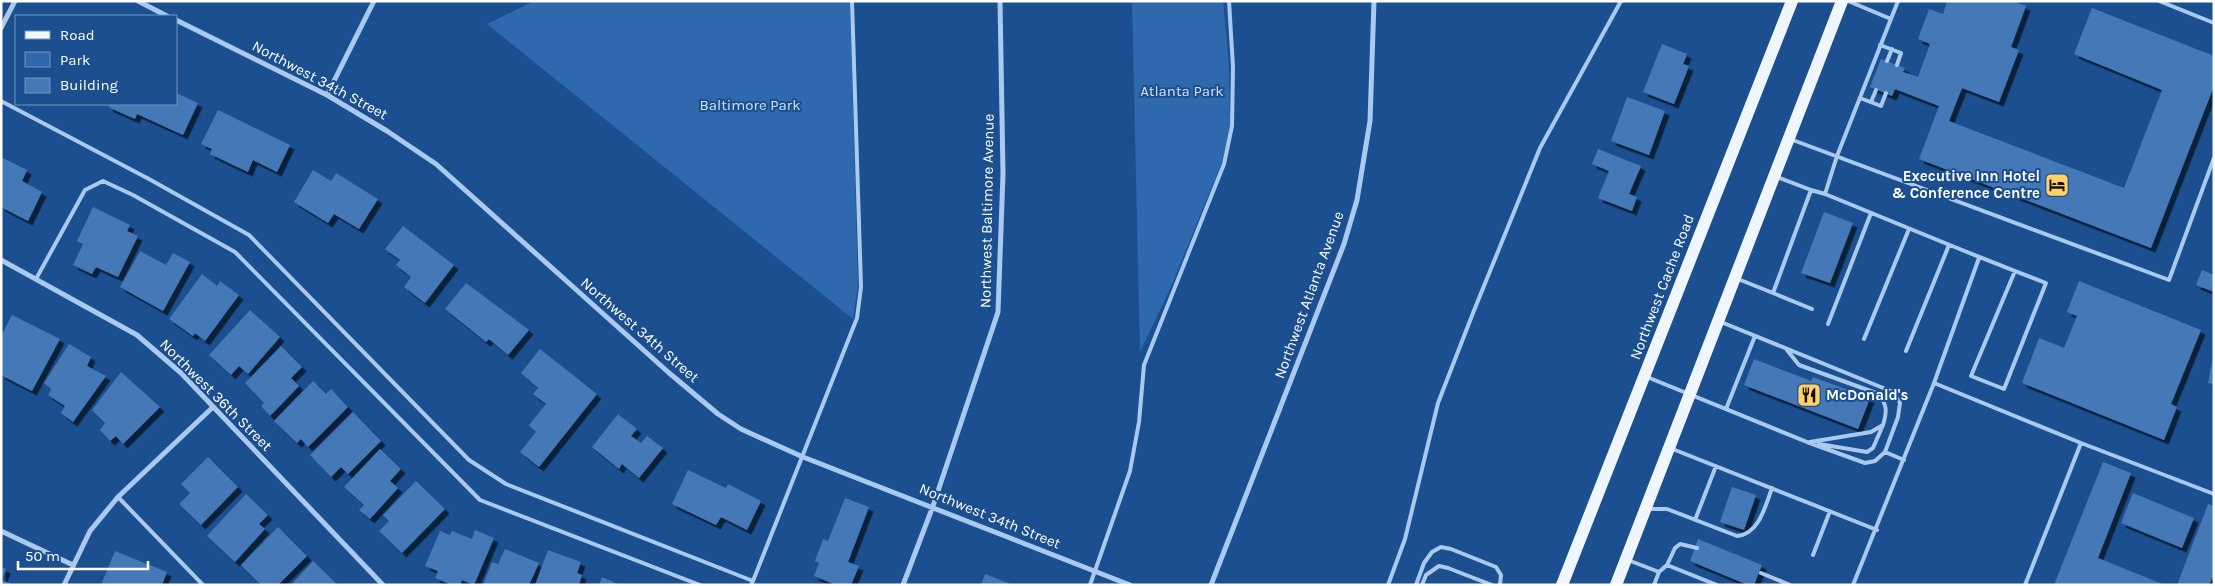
<svg xmlns="http://www.w3.org/2000/svg" width="2215" height="586" viewBox="0 0 2215 586" font-family="Karla,sans-serif">
<defs>
<filter id="shadow"><feDropShadow dx="4.5" dy="4.5" stdDeviation="0" flood-color="#0009"/></filter>
</defs>
<rect width="100%" height="100%" fill="#1b4f8f"/>
<path fill="#2e69ad" d="M534,1H850L858,285L853,319L487,24Z
M1132,1H1223L1229,65L1230,125L1222,162L1171,287L1140,352Z"/>
<path fill="#4478b7" filter="url(#shadow)" d="M1947,1H2013L2026,6L2011,47L2019,50L1999,102L1962,88L1949,121L2124,188L2162,90L2074,54L2092,8L2214,56V86L2151,248L1919,159L1939,106L1895,89L1892,96L1870,87L1881,59L1905,68L1903,72L1918,77L1930,44L1918,39L1929,9L1943,14Z
M1662,44L1687,54L1683,64L1689,66L1674,104L1643,92Z
M176,93L198,103L183,135L137,114L135,119L108,107L110,104H176Z
M1627,97L1665,111L1649,155L1611,141Z
M218,110L290,145L277,172L253,160L248,172L210,154L212,149L201,144Z
M1598,149L1641,166L1629,194L1637,197L1632,211L1598,198L1609,171L1592,164Z
M1,157L27,170L22,181L42,192L28,221L1,207Z
M313,170L331,181L336,173L378,199L359,229L334,214L328,223L294,202Z
M93,207L130,225L127,231L138,236L118,277L96,267L92,274L73,265L83,244L77,241Z
M1824,212L1853,223L1830,283L1801,273Z
M403,226L454,265L425,303L404,287L411,277L396,265L400,260L385,249Z
M140,251L166,265L173,253L190,262L163,311L120,287Z
M2202,270L2214,275V292L2196,285Z
M202,274L217,286L220,281L239,295L205,341L195,333L193,336L169,319Z
M2079,281L2201,330L2171,404L2177,407L2164,440L2022,383L2039,338L2064,348L2077,316L2067,312Z
M466,283L529,330L508,355L489,339L486,342L445,309Z
M250,310L280,337L248,374L239,366L231,375L209,355Z
M12,315L60,339L32,391L1,375V336Z
M69,344L91,357L87,366L106,376L73,422L61,413L65,406L48,395L51,389L44,383Z
M281,346L302,367L291,378L299,386L270,416L261,406L264,403L245,383Z
M540,349L597,394L539,467L520,452L536,432L529,425L546,404L533,394L538,388L521,373Z
M2213,358H2214V384L2208,383Z
M1754,359L1811,381L1813,377L1870,398L1858,429L1744,385Z
M121,372L160,407L123,444L116,436L110,441L100,430L105,423L92,410Z
M313,381L326,394L331,389L348,407L308,447L301,439L297,443L274,421Z
M353,412L381,441L348,474L341,467L331,477L310,455Z
M618,414L637,429L631,436L641,443L647,436L663,448L639,478L622,464L619,469L592,447Z
M380,449L401,469L390,481L398,488L370,519L359,510L364,505L344,487Z
M208,457L238,487L201,525L179,504L190,493L181,484Z
M2103,462L2131,473L2098,558L2165,585H2054Z
M688,470L726,488L728,484L761,501L747,530L721,517L716,525L672,504Z
M416,481L445,509L402,553L379,531L389,521L383,515Z
M1732,487L1756,495L1744,530L1720,522Z
M2133,493L2194,518L2182,548L2121,523Z
M246,494L268,515L259,524L265,529L235,562L207,536Z
M845,498L869,507L848,562L859,566L851,585H836L814,576L819,563L815,561L823,539L828,541Z
M2208,504L2214,506V574L2209,585H2177Z
M278,527L307,556L278,585H261L241,565Z
M475,530L494,538L474,585L462,580L460,585H452L435,578L438,571L425,566L440,531L450,535L452,531L472,539Z
M1698,539L1762,565L1754,585H1748L1690,561Z
M505,549L539,563L529,585H483L492,562L498,564Z
M548,550L581,562L577,573L582,575L579,585H535Z
M115,551L167,572L162,585H101Z
M313,561L336,583L334,585H291Z
M1,567L6,569L2,580L13,585H1Z
M985,574L1013,585H981Z
M602,577L620,585H599Z"/>
<g fill="none" stroke-linecap="round" stroke-linejoin="round">
<path stroke="#a9c9ee" stroke-width="4" d="M1848,1L1891,19
M2159,1L2214,23
M1880,45L1901,53L1897,65
M1887,61L1892,49
M1860,98L1881,106L1886,93
M1,101L149,179L249,235L469,460L506,484L753,581L751,585
M1871,102L1876,90
M1790,139L2169,280L2214,158
M1811,190L1825,194L1837,156L1898,1
M1825,194C1899,224 1972,255 2046,283L2004,389L1971,376L2015,271
M36,279L85,190L103,181L133,195L235,252L480,500L700,585
M1738,279L1773,293L1811,190L1777,177
M1773,293L1812,309
M1721,322L1893,392L1900,403L1898,417L1885,452
M1828,324L1871,213
M1864,339L1909,229
M1787,350L1799,365L1876,393C1888,403 1887,412 1883,425L1871,432L1810,442
M1906,351L1949,245
M1647,377L1807,442L1865,463L1875,461L1885,452L1904,460
M1934,383L1979,258
M1726,409L1755,336
M1819,444L1867,452L1873,448L1883,425
M1670,448L1877,530
M118,497L203,585
M1648,509H1667L1737,536C1759,534 1765,507 1772,488
M1695,520L1716,466
M1813,555L1830,511
M1628,560L1659,572L1654,585
M1667,565L1675,548L1680,544L1697,548
M1659,572L1667,565L1717,585
M1761,573L1790,585
M753,581L857,318L861,287L852,1
M1090,585L1130,471L1139,422L1144,365L1224,164L1232,126L1233,67L1229,1
M1388,585L1405,539L1438,403L1473,313L1540,148L1621,1
M1416,585L1424,563L1432,552L1441,547L1451,549L1496,567L1501,575L1500,585
M1422,585L1426,575L1439,566L1448,568L1492,585
M1853,585L1934,383L2081,443
M2025,585L2081,443L2214,494"/>
<path stroke="#a9c9ee" stroke-width="5" d="M138,1L167,16
M176,20L327,95L387,131L436,164L668,372L718,414L741,429L803,457L1130,585
M1,28L15,1
M327,95L374,1
M1,260L137,335L181,373L383,585
M1,531L73,565
M64,585L90,531L118,497L213,407
M903,585L933,506L998,312L1003,174L1000,1
M1211,585L1344,244L1357,200L1370,121L1374,1"/>
<path stroke="#f0f6ff" stroke-width="12" d="M1562,585L1792,1
M1616,585L1842,1"/>
</g>
<defs>
<g id="hotel-square" transform="scale(1.25)"><rect x="-9" y="-9" width="18" height="18" rx="4" fill="#ffd166" stroke="#1b4f8f"/><path d="M-6-4.5h1.5V1H6V5H4.5V3h-9V5H-6ZM-4 0a1.8 1.8 0 1 1 3.6 0ZM.5 0V-2.5h3Q6-2.5 6 0Z" fill="#111"/></g>
<g id="restaurant-square" transform="scale(1.25)"><rect x="-9" y="-9" width="18" height="18" rx="4" fill="#ffd166" stroke="#1b4f8f"/><path d="M-5-6h1v4h1v-4h1v4h1v-4h1v5L-1.5 .5V6h-2V.5L-5-1ZM5-6V6H3V1.5H1.5Q1.5-4 5-6Z" fill="#111"/></g>
</defs>
<g fill-rule="evenodd">
<use href="#hotel-square" x="2057" y="185"/>
<use href="#restaurant-square" x="1809" y="395"/>
</g>
<g text-anchor="middle" stroke-width="4" stroke-linejoin="round" paint-order="stroke">
<g font-size="15" fill="#fff" stroke="#1b4f8f">
<text transform="translate(320 80) rotate(28)" y="5">Northwest 34th Street</text>
<text transform="translate(987 211) rotate(-89)" y="5">Northwest Baltimore Avenue</text>
<text transform="translate(1662 287) rotate(-69)" y="5">Northwest Cache Road</text>
<text transform="translate(1309 295) rotate(-70)" y="5">Northwest Atlanta Avenue</text>
<text transform="translate(640 330) rotate(41)" y="5">Northwest 34th Street</text>
<text transform="translate(216 395) rotate(45)" y="5">Northwest 36th Street</text>
<text transform="translate(990 516) rotate(22)" y="5">Northwest 34th Street</text>
</g>
<g font-size="15" fill="#cfe3fa" stroke="#1b4f8f">
<text x="1182" y="96">Atlanta Park</text>
<text x="750" y="110">Baltimore Park</text>
</g>
<g font-size="15" font-weight="bold" fill="#fff" stroke="#1b4f8f" text-anchor="end">
<text x="2040" y="181">Executive Inn Hotel<tspan x="2040" dy="17">&amp; Conference Centre</tspan></text>
<text x="1826" y="400" text-anchor="start">McDonald's</text>
</g>
</g>
<rect width="2215" height="586" fill="none" stroke="#ffffff" stroke-width="5"/>
<rect x="15" y="15" width="162" height="90" fill="#1b4f8f" stroke="#7695bc"/>
<rect x="25" y="31" width="25" height="8" fill="#f0f6ff" stroke="#7695bc"/>
<text x="60" y="40" font-size="15" fill="#ffffff">Road</text>
<rect x="25" y="52" width="25" height="15" fill="#2e69ad" stroke="#7695bc"/>
<text x="60" y="65" font-size="15" fill="#ffffff">Park</text>
<rect x="25" y="78" width="25" height="15" fill="#4478b7" stroke="#7695bc"/>
<text x="60" y="90" font-size="15" fill="#ffffff">Building</text>
<path d="M18 561v8h130v-8" fill="none" stroke="#ffffff" stroke-width="2.5"/>
<text x="25" y="561" font-size="15" fill="#ffffff" stroke="#1b4f8f" stroke-width="4" paint-order="stroke">50 m</text>
</svg>
